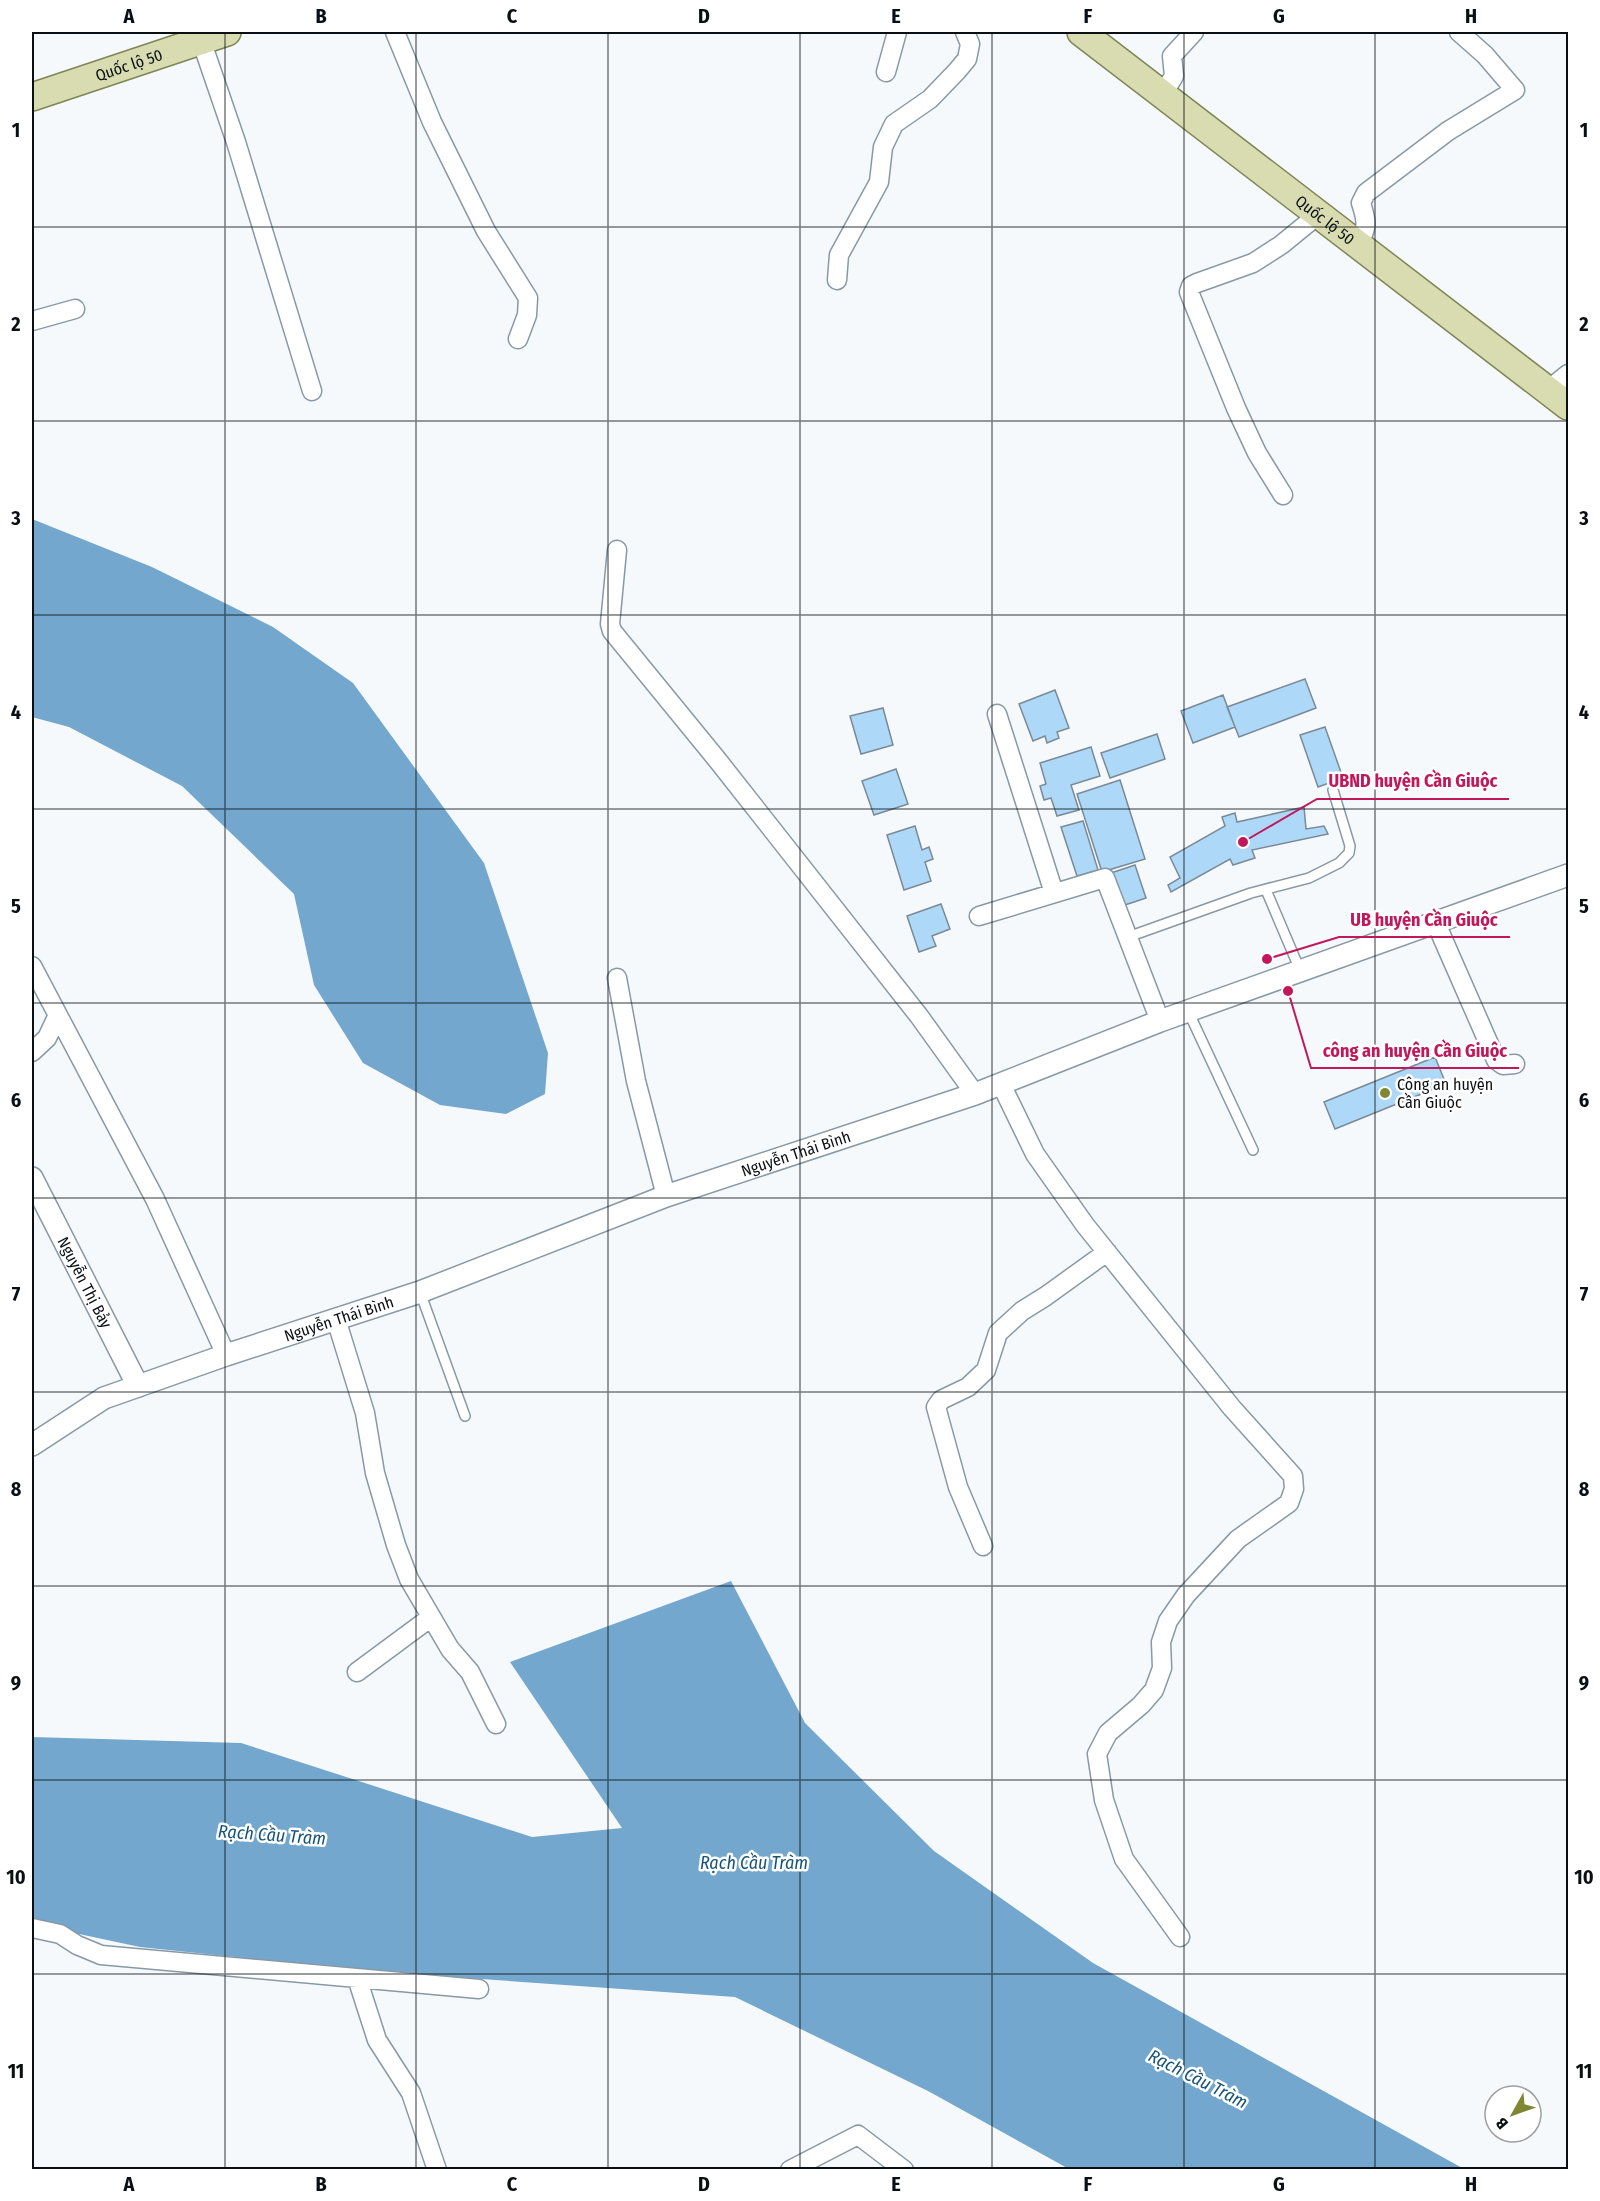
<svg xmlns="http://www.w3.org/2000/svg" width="1600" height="2201" viewBox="0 0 1600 2201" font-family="'Fira Sans Condensed',sans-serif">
<rect width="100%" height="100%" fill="#f6f9fc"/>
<path fill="#73a7cd" d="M32,519L152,567L273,627L353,683L484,863L548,1053L545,1094L506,1114L440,1105L363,1063L314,985L294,894L182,786L69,727L32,717Z
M731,1581L805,1723L934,1851L1093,1963L1464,2169H1069L928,2091L735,1997L368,1971L140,1947L32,1924V1737L241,1743L532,1837L622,1828L510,1662Z"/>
<path fill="#aed8f8" stroke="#798a96" stroke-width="1.5" d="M1305,679L1316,708L1239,737L1227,707Z
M1055,690L1069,728L1057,732L1059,738L1047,743L1045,736L1033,741L1019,704Z
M1223,695L1235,727L1193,743L1181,711Z
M883,708L893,745L861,754L850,716Z
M1325,727L1343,778L1318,787L1300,735Z
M1157,734L1165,759L1110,778L1101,753Z
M1091,747L1100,776L1071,785L1079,810L1057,816L1051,798L1044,800L1040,786L1046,784L1040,763Z
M896,769L908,804L874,815L862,781Z
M1120,780L1145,859L1102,872L1077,794Z
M1304,807L1306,829L1324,826L1328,834L1252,850L1255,858L1233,865L1230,859L1171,892L1168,885L1180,878L1170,857L1225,826L1222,817L1235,813L1237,822Z
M1083,821L1098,870L1077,876L1061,827Z
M915,826L922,850L929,847L933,859L925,862L931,881L904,890L887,835Z
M1135,865L1146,898L1122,906L1111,873Z
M941,904L950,929L932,936L936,946L919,952L907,916Z
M1435,1057L1446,1084L1335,1129L1324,1102Z"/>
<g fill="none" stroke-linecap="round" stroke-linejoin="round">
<g stroke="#8899a5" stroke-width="12">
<path id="service" d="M1266,890L1300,970
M1128,937L1251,893L1309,878L1339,863L1349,853L1350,846L1333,790
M1188,1011L1253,1150
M420,1292L465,1416"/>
</g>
<g stroke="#8899a5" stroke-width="21">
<path id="minor" d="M395,32L432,122L486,231L528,298L527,315L518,339
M201,40L236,142L312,391
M886,72L897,32
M1163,94L1174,76L1172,56L1194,32
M1358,244C1368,228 1367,221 1361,203L1366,193L1448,131L1515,90L1485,55L1459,32
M837,280L839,255L879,182L883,147L894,124L930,99L957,71L967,59L970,44L965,32
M32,321L75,309
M1548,390L1568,374
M1283,495L1257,453L1236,408L1189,292L1191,286L1197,283L1253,263L1281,245L1319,214
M617,550L610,624L612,631L719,762L919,1016L975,1094
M997,714L1054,893
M979,916L1105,878L1160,1021
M1435,921L1496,1060L1503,1065L1515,1064
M32,966L155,1199L226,1355
M617,978L636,1081L666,1196
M32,1052L47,1038L57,1017
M1001,1084L1035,1154L1085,1225L1232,1408L1293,1476L1294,1489L1289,1503L1238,1539L1186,1595L1168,1621L1161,1642L1162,1668L1154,1690L1141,1705L1108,1733L1097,1754L1104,1800L1124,1859L1180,1937
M336,1319L365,1413L375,1473L396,1545L409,1579L450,1649L470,1672L496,1724
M983,1546L958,1487L936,1407L941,1400L968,1387L986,1370L998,1333L1022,1311L1046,1296L1107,1252
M357,1672L430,1618
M32,1928L60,1934L77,1945L101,1955L479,1989
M357,1978L377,2040L411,2093L437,2170
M790,2170L858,2135L904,2170"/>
</g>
<g stroke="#8899a5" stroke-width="24">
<g id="tertiary">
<path id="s1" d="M32,1178L138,1386"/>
<path id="s2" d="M32,1445L104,1398L226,1355L420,1292L666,1196L975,1094L1160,1021L1568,875"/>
</g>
</g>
<g stroke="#7f8557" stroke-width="30">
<g id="primary">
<path id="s3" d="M1081,32L1568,406"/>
<path id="s4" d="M32,97L227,32"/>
</g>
</g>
<use href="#service" stroke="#fff" stroke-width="9"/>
<use href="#minor" stroke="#fff" stroke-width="18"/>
<use href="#tertiary" stroke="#fff" stroke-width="21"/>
<use href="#primary" stroke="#d8dcb0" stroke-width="27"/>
</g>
<path fill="none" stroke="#090f13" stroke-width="1.5" stroke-opacity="0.55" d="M225,32V2170M416,32V2170M608,32V2170M800,32V2170M992,32V2170M1184,32V2170M1375,32V2170M32,227H1568M32,421H1568M32,615H1568M32,809H1568M32,1003H1568M32,1198H1568M32,1392H1568M32,1586H1568M32,1780H1568M32,1974H1568"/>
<circle fill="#808732" stroke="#fff" stroke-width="2" cx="1385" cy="1093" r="6"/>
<g text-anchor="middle" stroke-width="5" stroke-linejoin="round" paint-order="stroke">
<g font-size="16" fill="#090f13" stroke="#fff">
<text dy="6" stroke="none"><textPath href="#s4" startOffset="102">Quốc lộ 50</textPath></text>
<text dy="6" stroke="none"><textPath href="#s3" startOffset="308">Quốc lộ 50</textPath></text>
<text dy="6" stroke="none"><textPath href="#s2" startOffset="820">Nguyễn Thái Bình</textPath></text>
<text dy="6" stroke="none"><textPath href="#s1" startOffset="117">Nguyễn Thị Bảy</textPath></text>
<text dy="6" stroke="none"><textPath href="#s2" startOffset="334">Nguyễn Thái Bình</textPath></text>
</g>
<g font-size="16" fill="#090f13" stroke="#fff" text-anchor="start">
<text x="1397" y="1090">Công an huyện<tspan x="1397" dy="18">Cần Giuộc</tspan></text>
</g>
<g font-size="18" font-style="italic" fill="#155378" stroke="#fff">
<text transform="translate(272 1835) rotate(4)" y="6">Rạch Cầu Tràm</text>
<text x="754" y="1869">Rạch Cầu Tràm</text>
<text transform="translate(1198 2079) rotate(27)" y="6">Rạch Cầu Tràm</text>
</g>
</g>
<path fill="none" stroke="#c2185b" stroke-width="2" d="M1243 842L1317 799H1509M1267 959L1339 937H1510M1288 991L1311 1068H1519"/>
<g fill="#c2185b" stroke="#fff" stroke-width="2">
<circle cx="1243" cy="842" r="6"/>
<circle cx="1267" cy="959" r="6"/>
<circle cx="1288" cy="991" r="6"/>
</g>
<g font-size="18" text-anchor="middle" font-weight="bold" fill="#c2185b" stroke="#fff" stroke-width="5" stroke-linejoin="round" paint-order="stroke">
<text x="1413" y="787">UBND huyện Cần Giuộc</text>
<text x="1424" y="926">UB huyện Cần Giuộc</text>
<text x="1415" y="1057">công an huyện Cần Giuộc</text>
</g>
<rect width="1600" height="2201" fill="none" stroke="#ffffff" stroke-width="66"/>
<g transform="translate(1513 2114) rotate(230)"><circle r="28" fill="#ffffff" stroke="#9d9fa1" stroke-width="1.5"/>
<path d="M0-4.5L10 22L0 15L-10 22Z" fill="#808732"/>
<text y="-9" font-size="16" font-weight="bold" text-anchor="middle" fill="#090f13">B</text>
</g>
<rect x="33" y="33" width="1534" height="2135" fill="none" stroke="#090f13" stroke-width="2"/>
<g font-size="20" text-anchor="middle" font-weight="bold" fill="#090f13">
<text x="129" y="23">A</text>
<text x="321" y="23">B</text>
<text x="512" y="23">C</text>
<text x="704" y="23">D</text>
<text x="896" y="23">E</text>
<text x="1088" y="23">F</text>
<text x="1279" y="23">G</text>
<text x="1471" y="23">H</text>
<text x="16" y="137">1</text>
<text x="1584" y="137">1</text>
<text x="16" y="331">2</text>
<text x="1584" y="331">2</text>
<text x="16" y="525">3</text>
<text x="1584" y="525">3</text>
<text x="16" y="719">4</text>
<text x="1584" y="719">4</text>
<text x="16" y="913">5</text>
<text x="1584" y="913">5</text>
<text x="16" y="1107">6</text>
<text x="1584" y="1107">6</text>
<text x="16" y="1301">7</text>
<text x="1584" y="1301">7</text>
<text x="16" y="1496">8</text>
<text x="1584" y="1496">8</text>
<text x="16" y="1690">9</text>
<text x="1584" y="1690">9</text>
<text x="16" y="1884">10</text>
<text x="1584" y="1884">10</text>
<text x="16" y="2078">11</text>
<text x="1584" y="2078">11</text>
<text x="129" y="2191">A</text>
<text x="321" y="2191">B</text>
<text x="512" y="2191">C</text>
<text x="704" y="2191">D</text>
<text x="896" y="2191">E</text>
<text x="1088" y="2191">F</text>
<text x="1279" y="2191">G</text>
<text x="1471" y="2191">H</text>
</g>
</svg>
